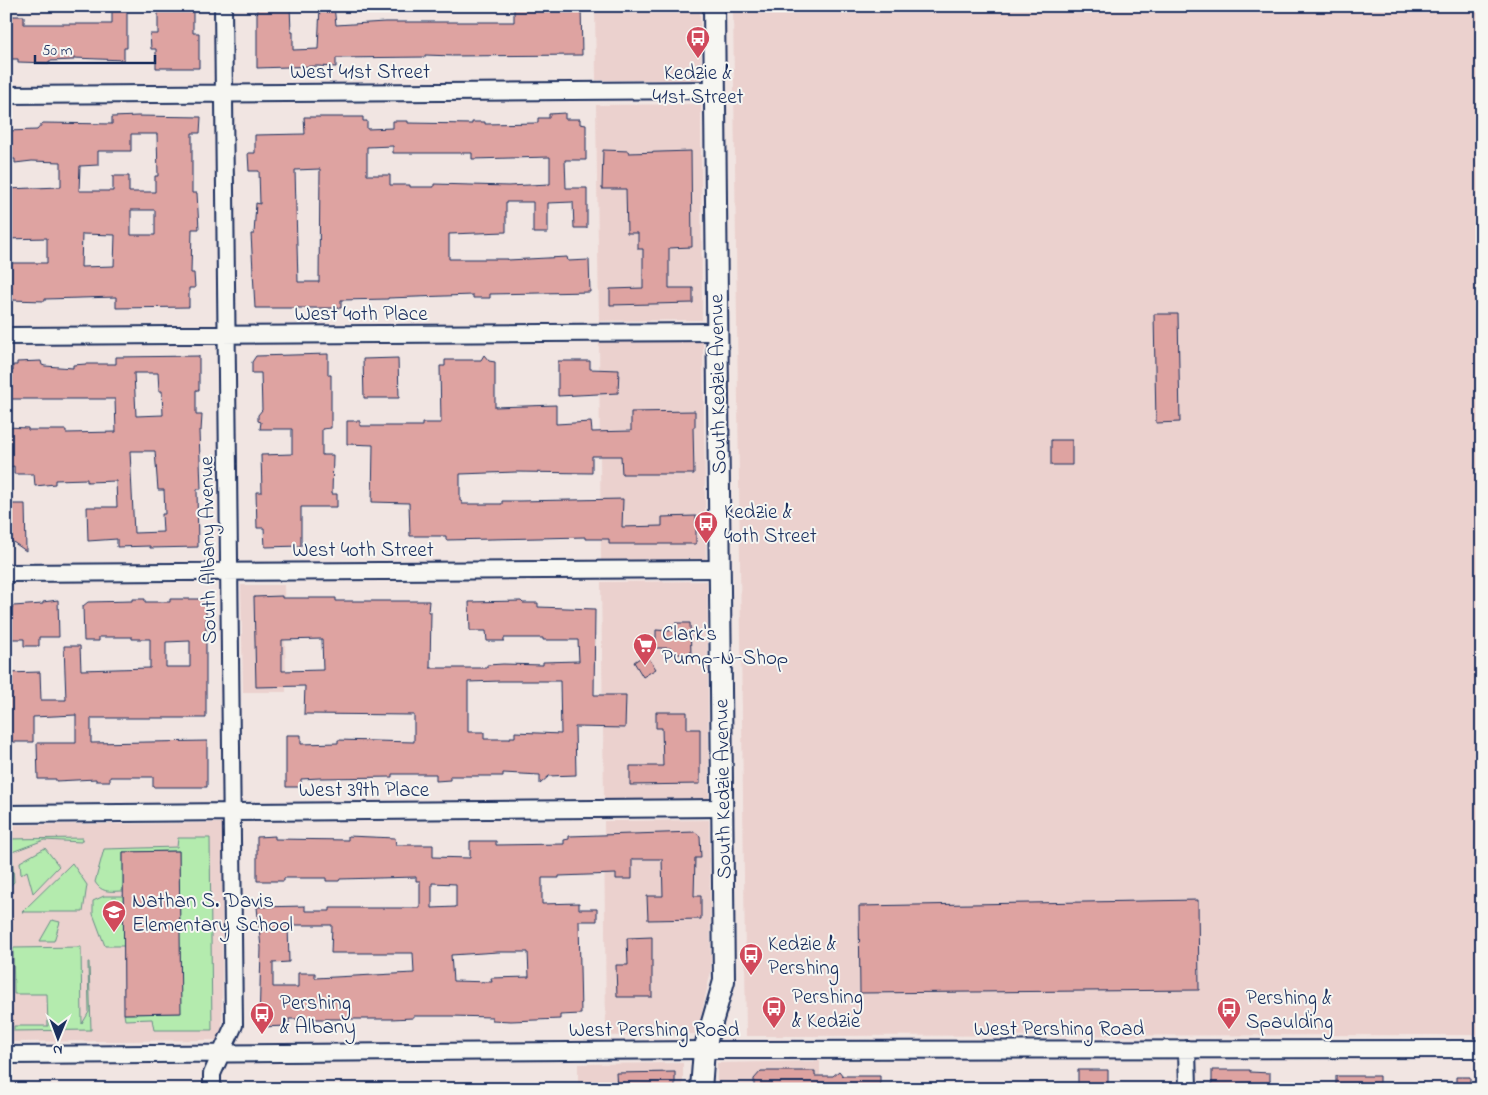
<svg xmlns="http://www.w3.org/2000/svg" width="1488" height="1095" viewBox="0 0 1488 1095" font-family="'Indie Flower',sans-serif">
<rect width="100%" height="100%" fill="#f1e5e2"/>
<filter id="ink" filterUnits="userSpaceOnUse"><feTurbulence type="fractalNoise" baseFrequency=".02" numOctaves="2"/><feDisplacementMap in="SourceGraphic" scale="10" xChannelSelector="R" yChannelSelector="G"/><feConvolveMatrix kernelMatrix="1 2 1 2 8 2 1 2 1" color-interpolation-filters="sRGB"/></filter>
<g filter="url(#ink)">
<path fill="#ebd1ce" d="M595,6H700L701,80H596Z
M733,6H1482V1035L746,1036Z
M701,104L702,320L599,321L596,105Z
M599,342H703L706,559L601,560Z
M707,581L709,799L604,800L601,582Z
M241,585H284L286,692H243Z
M709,820L711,971L697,1034L606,1036L604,821Z
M222,823V1040L6,1042V825Z
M820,1061V1089H717V1063Z
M683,1063V1089H578V1064Z"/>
<path fill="#b4ebae" stroke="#688d86" d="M83,838L81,842L44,840L12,852L14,882L6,890V839Z
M178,838H210L212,1030H154L152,1019L125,1020L124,1014L180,1013L179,851L123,852V891C112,891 102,894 95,882L104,849L177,847Z
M45,848L59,866L33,893L27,871L21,875L20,862Z
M72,863L87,885L83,912H22Z
M104,896H123L124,946H105L93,914V901Z
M52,920L60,922L54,941H40Z
M81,947L82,1024L89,1012L88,962H89L91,1030L14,1031V1026H48L47,994H14L13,948Z"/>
<path fill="#dea3a1" stroke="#1b2f5e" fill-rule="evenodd" d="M112,6H127V48H124V60L74,58V60L49,61V63L18,62V59H9V16H24V24H112Z
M158,6H193V33H199V68H156V49H151L150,34H158Z
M257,6H290L291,32H293V50L318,49L320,6H334L336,25L385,22H514V6H581L582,55L453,56L425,55V57L336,58V67L318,66L257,68Z
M565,113V119H580V124L586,125V160H565L566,188H587V228H574L573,202L548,203V233H533V202H506V232L449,234V259H508V260L567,257L568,261L589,260L590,292L490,294V298H473V295L388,298V299L341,300V308H255L251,234H254L256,203L260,204L259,171H249L248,153H255V135L305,134L304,117H363V121H367V129L393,128V121H408V123L472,124V122H485V124L538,123V118H549V114ZM393,146V153H472V159L550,157V184L508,186L434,184V187H410V185H390V175H367V147ZM320,169L319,282H298L295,170Z
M138,116L201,117L200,133H192V193H197L199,229H192L191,273H194L195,288H189V307L116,308V297L45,299V301L10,300V298H6V263H47V238L6,239V189L61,187V162L32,161L15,163V159H6V131L37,130L43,123L112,124V117ZM131,134H157L158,176H155V192H129V176H113V191H79L80,166L98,165V151H131ZM131,210H155V235H131ZM82,234L115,235L114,266L81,267Z
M603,150L629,151V153L691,151L692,247L669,248V288H693V303L610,305V289L643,288V249H638V233H627L626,189H602Z
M1154,314H1178L1180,422L1156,423Z
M328,354V375H331V428L322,429V455H333L332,494H337V507H301V546L265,547L264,528H257L256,492H262L261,455L292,454V429H260L261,422L258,421V415L262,410L261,373H252V362L256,356Z
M484,355L489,361L495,362V407L556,405V424L591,422L592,432L631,431V412L695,411V427H693L694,474H622L621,456H592V473L516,472L460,474V501H462V504H502V501H519L623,499L622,527L662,526V517L696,516V544H609V539H585V537L446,540V536H410L409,503L372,502L373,445L347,444V421H360V426H422V423H441L440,366H445V360H481Z
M199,356V390H196V415H202L201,431H199L201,489H197L198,547L150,548V546L117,547V539L88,541L87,507H117L116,481L87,482V479L55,480V484L35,486L34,474H14V466L10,467V444H6V427L28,428V430H66V433L116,432L115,399H6V371H13V365H17V362L41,361L42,365L45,366L73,368V365L86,364H116V357ZM134,373H158L159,391H162L163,415L136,416ZM130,451H155L158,490H164L165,514H162L163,532L134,533Z
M398,358L399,398H364L363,359Z
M558,361H590V369L619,370L618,393L558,396Z
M1051,440H1072V465H1051Z
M6,504H25L26,551L13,542H8Z
M282,596V598H336V601H429L428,612H431L430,668H487V665L503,664L543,665V662L579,661L578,640H543V638H504V641H487L486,631H470L469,602L521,601L523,603H538V607L595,609L594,695H626L625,728L575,727L576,775L549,776L540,784V775L503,773V776H450V780L436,781V774H392V777L320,778L301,779V787H286V735H301V744L338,743V740L414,742V715L304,714L305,686L256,687L254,597ZM322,639L323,670L282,671V640ZM501,681H560L561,734L515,732V737H510V739H484V732H468V682Z
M132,599H145V602H170V599H206V718H91V743L207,741V787H153V777H110V781H96V779L56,781V779H38L37,743H76V715L33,717V742H6V673L40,672L41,700H66L64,646H80L81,670L150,668V639H132V637H99V641H84L83,606L88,602L132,601ZM190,641V667H166V642Z
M58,600L59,637H39V646H24V639H6V609L12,608L13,606L43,604V602Z
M676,623H690L691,654H676L670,648H656V630L670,631Z
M646,654L656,669L643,677L634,662Z
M656,712H687V729H700V784L630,785V766H663L662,728H656Z
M695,832L700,836L701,858H695L694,896H701V919L648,920L647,896H663L662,859H632V879H616V874L559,876V878H542V904L579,903V909H597V921H579L581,1014L560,1015V1019L511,1021L492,1020V1017L451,1016H413V1018L391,1019H289V1026L259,1027L261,948L257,907L305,906V911H330V908H420V881H416V877L340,879L339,881H326V878H284V881H257V837L275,836V839L348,840V836L395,838L396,845H433V857L470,858V841H496V845L564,844V840L569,839V836ZM432,883L456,884V907L432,908ZM288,925H332L331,953H413L414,973L315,978V973H298V987H273V963L289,962ZM498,952H528L529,977L491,978L492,982L453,981L451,955Z
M179,851L181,1013L124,1014L123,852Z
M1198,900L1199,990L860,993L859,906Z
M652,937V997H617L616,965H628L627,938Z
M1078,1070H1108V1089H1078Z
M1212,1070H1250V1072L1270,1073V1089H1212Z
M761,1071H815V1076H833L839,1071L843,1076H880V1089H754V1079Z
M675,1072V1089H617L616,1073Z
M1336,1076H1379V1089H1336Z
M1456,1077H1470V1089H1456Z"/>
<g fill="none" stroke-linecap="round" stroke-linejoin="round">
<g stroke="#1b2f5e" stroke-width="20">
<path id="minor" d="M6,95L714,90
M6,336L717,332
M6,573L719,569
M6,814L722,808
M1187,1049L1188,1089
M6,1055L704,1050L1482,1049
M212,1089V1074L234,1025L223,6"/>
</g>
<g stroke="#1b2f5e" stroke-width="24">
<path id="major" d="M701,1089L704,1050L724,981L714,6"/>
</g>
<use href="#minor" stroke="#f6f6f2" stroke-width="16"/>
<use href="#major" stroke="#f6f6f2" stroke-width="20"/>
</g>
</g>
<defs>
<g id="bus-pin" transform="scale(1.25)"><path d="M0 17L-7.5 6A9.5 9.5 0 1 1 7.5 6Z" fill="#d1495b" stroke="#f6f6f2"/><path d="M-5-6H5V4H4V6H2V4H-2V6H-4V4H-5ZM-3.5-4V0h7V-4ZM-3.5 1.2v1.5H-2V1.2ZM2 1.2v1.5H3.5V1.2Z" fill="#fff"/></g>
<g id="supermarket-pin" transform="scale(1.25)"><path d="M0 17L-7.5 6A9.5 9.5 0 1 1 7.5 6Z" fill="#d1495b" stroke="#f6f6f2"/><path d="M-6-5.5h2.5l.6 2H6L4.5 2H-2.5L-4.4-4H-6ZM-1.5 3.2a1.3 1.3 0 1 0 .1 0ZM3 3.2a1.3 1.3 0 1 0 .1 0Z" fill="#fff"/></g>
<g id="school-pin" transform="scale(1.25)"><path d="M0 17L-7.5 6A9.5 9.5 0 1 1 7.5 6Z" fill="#d1495b" stroke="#f6f6f2"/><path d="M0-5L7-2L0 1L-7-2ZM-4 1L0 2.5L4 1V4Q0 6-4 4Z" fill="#fff"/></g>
</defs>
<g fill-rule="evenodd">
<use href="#bus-pin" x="698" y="38"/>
<use href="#bus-pin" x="706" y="523"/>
<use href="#supermarket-pin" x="645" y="645"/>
<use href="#school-pin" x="114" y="912"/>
<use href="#bus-pin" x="751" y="955"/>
<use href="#bus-pin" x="774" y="1008"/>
<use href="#bus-pin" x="1229" y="1009"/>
<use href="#bus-pin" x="262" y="1014"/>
</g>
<g text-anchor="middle" stroke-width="4" stroke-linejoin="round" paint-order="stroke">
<g font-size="21" fill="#1b2f5e" stroke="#f6f6f2">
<text x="360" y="78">West 41st Street</text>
<text x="361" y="320">West 40th Place</text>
<text transform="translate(717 384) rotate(-91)" y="7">South Kedzie Avenue</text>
<text x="363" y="556">West 40th Street</text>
<text transform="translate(207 550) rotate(-91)" y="7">South Albany Avenue</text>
<text x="364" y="796">West 39th Place</text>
<text transform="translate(722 789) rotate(-91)" y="7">South Kedzie Avenue</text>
<text x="1059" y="1035">West Pershing Road</text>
<text x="654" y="1036">West Pershing Road</text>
</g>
<g font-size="21" fill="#1b2f5e" stroke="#f6f6f2" text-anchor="start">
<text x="698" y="79" text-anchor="middle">Kedzie &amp;<tspan x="698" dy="24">41st Street</tspan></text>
<text x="724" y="518">Kedzie &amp;<tspan x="724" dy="24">40th Street</tspan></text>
<text x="662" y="640">Clark's<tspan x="662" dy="24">Pump-N-Shop</tspan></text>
<text x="132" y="907">Nathan S. Davis<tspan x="132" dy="24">Elementary School</tspan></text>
<text x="768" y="950">Kedzie &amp;<tspan x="768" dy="24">Pershing</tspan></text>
<text x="792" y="1003">Pershing<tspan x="792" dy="24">&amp; Kedzie</tspan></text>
<text x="1246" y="1004">Pershing &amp;<tspan x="1246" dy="24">Spaulding</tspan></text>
<text x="280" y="1009">Pershing<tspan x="280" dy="24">&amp; Albany</tspan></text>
</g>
</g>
<rect width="1488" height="1095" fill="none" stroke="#f6f6f2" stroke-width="25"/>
<rect x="12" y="12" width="1463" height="1070" fill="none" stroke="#1b2f5e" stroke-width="2" filter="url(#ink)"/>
<g transform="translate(58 1038) rotate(181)" stroke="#f6f6f2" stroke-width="4" paint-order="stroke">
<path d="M0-4L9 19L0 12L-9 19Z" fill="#1b2f5e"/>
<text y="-8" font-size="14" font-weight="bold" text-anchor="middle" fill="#1b2f5e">N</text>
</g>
<path d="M35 55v8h120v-8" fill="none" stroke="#1b2f5e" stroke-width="2.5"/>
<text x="42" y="55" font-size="15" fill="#1b2f5e" stroke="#f6f6f2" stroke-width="4" paint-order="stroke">50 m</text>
</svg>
